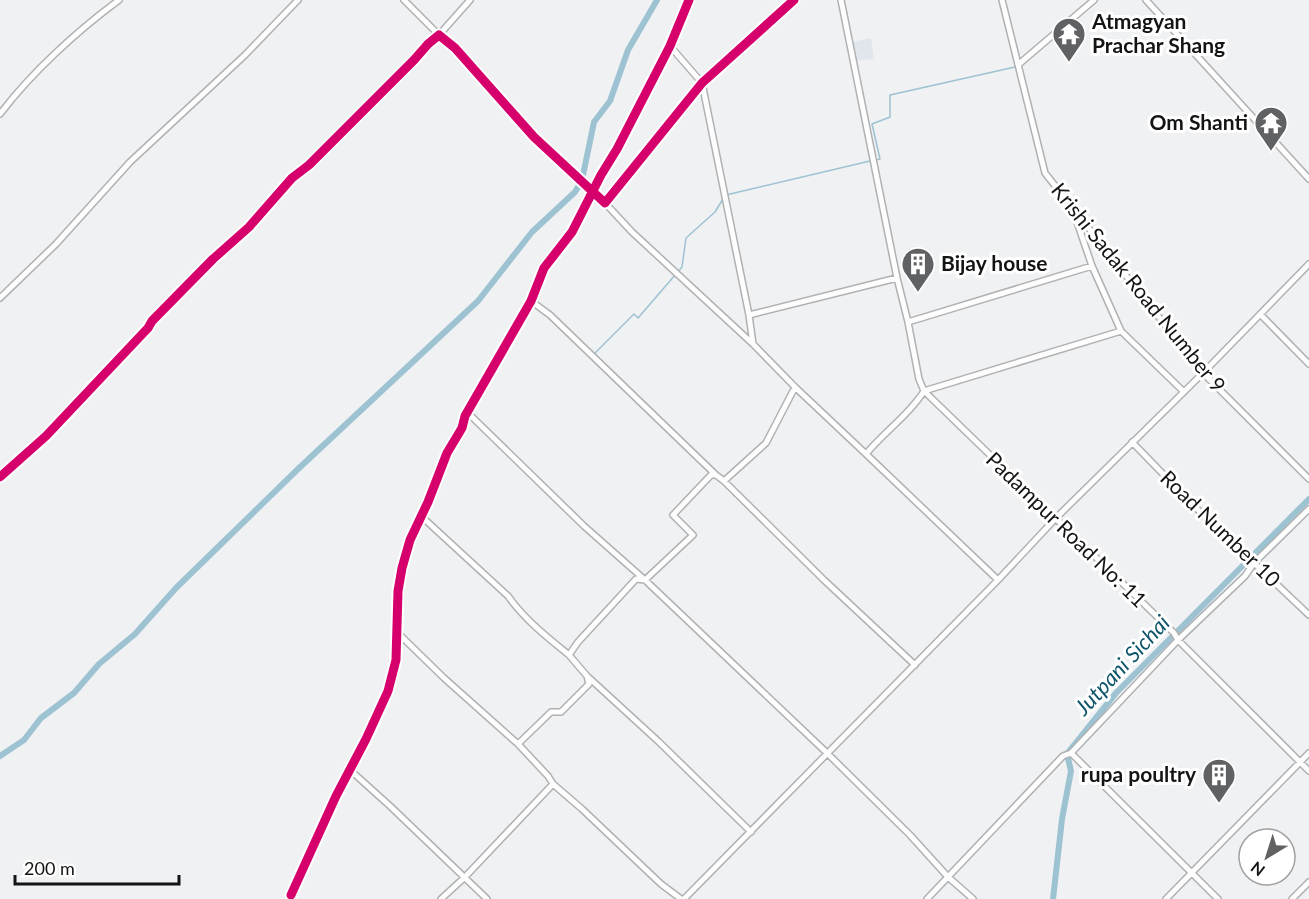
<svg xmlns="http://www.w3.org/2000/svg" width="1309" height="899" viewBox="0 0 1309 899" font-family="Lato,sans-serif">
<rect width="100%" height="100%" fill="#eff1f3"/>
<path fill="#e1e5ec" d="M871,38L874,59L856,61L852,42Z"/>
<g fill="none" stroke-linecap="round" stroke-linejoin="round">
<path stroke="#9dc2d1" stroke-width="1.5" d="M1037,52L1065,28
M875,160L880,159L872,124L890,117V95L1015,67
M726,195L870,161
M595,353L634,314L638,318L682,267L686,238L715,212L723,199"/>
<path stroke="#9dc2d1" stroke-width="6" d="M0,756L24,740L41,718L74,693L99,664L135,634L176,588L298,469L478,301L532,232L575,192L582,180L594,122L610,101L628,50L657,0
M1053,899L1062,819L1071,771L1067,754L1116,693L1309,499"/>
<g stroke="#b0b1b3" stroke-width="8">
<path id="minor" d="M404,0L439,35L470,0
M841,0L897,278L908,322L919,379L924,391L1174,633L1178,640L1309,771
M1002,0L1045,173L1203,373L1309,479
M1146,0L1309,179
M670,46L702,83L749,315L753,344
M1019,64L1094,0
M0,114C32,72 77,31 119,0
M605,203L632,232L753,344L796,388
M1077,214V222L1092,266L1121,331L1184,392
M0,298L56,244L130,162L245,55L298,0
M531,301L550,315L716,475L724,481L766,443L793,391L796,388L866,454C884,432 909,415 924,391L1121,331
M1260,314L1309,364
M749,315L897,278
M908,322L1092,266
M468,413L584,526L645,580L827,753L910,835L948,877L973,899
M1132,442L1196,508L1309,615
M866,454L998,580
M714,475H711L673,515L693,535L645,580L636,579L578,642L569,655L587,676L659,742L751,832
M0,477L46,436L148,328L152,321L213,259L249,227L292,178L309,165L414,60L428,44L439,35L455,48L534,137L605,203L702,83L794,0
M724,481L824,580L915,665
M421,516L508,596C524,619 547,637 569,655
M397,642L401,636L405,640L444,678L518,744L548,776L553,784L582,809L661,884L681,899
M518,744L551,712H561L589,684L587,676
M1071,753L1218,899
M350,770L390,806L487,899
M291,895L336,796L366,739L388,691L396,660L398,591L402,568L410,540L428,502L447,453L462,428L465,416L531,301L544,268L572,232L601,175L617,149L670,46L689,0
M441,899L465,877L553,784
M684,899L998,580L1055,519L1203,373L1309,264
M927,899L1063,756L1071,753L1178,640L1245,576L1254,563L1309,509
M1166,899L1309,753
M1292,899L1309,882"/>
</g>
<use href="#minor" stroke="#fdfdfd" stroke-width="5"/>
<g stroke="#fff" stroke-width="13">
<path id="cycleway" d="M0,477L46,436L148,328L152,321L213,259L249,227L292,178L309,165L414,60L428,44L439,35L455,48L534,137L605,203L702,83L794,0
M291,895L336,796L366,739L388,691L396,660L398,591L402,568L410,540L428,502L447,453L462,428L465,416L531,301L544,268L572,232L601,175L617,149L670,46L689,0"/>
</g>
<use href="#cycleway" stroke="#d6006c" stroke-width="9"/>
</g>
<defs>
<g id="temple-pin" transform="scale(1.725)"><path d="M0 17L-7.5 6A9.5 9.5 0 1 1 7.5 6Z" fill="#606163" stroke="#fff"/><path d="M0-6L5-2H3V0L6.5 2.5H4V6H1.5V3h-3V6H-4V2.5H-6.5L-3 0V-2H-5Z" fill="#fff"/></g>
<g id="building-pin" transform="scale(1.725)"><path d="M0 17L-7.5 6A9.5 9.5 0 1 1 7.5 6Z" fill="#606163" stroke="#fff"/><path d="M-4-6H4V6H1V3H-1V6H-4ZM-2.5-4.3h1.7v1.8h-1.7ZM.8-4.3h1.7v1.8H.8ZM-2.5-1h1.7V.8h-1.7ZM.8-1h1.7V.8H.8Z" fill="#fff"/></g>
</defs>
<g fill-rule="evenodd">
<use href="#temple-pin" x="1069" y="34"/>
<use href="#temple-pin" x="1271" y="123"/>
<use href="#building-pin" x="918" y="264"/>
<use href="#building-pin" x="1219" y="775"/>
</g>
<g text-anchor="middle" stroke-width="6" stroke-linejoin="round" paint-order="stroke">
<g font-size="21" font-weight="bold" fill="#131415" stroke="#fff" text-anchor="start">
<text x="1092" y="29">Atmagyan<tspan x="1092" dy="24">Prachar Shang</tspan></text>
<text x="1248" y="130" text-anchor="end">Om Shanti</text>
<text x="941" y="271">Bijay house</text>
<text x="1196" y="782" text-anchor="end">rupa poultry</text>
</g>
<g font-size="21" fill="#131415" stroke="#fff">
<text transform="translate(1138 288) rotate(51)" y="7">Krishi Sadak Road Number 9</text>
<text transform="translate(1220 529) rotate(44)" y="7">Road Number 10</text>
<text transform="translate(1066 530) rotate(44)" y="7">Padampur Road No: 11</text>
</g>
<g font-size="22" font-style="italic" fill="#10566b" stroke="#fff">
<text transform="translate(1122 665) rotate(-47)" y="8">Jutpani Sichai</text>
</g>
</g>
<g transform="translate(1267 857) rotate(218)"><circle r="28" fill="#ffffff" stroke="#a1a1a1" stroke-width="1.5"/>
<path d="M0-4.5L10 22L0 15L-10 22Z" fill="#606163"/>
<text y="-9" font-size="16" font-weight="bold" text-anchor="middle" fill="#131415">N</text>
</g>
<path d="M15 875v9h164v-9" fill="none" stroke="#131415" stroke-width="3"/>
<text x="24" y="875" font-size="18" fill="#131415" stroke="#ffffff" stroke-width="4.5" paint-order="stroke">200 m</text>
</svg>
